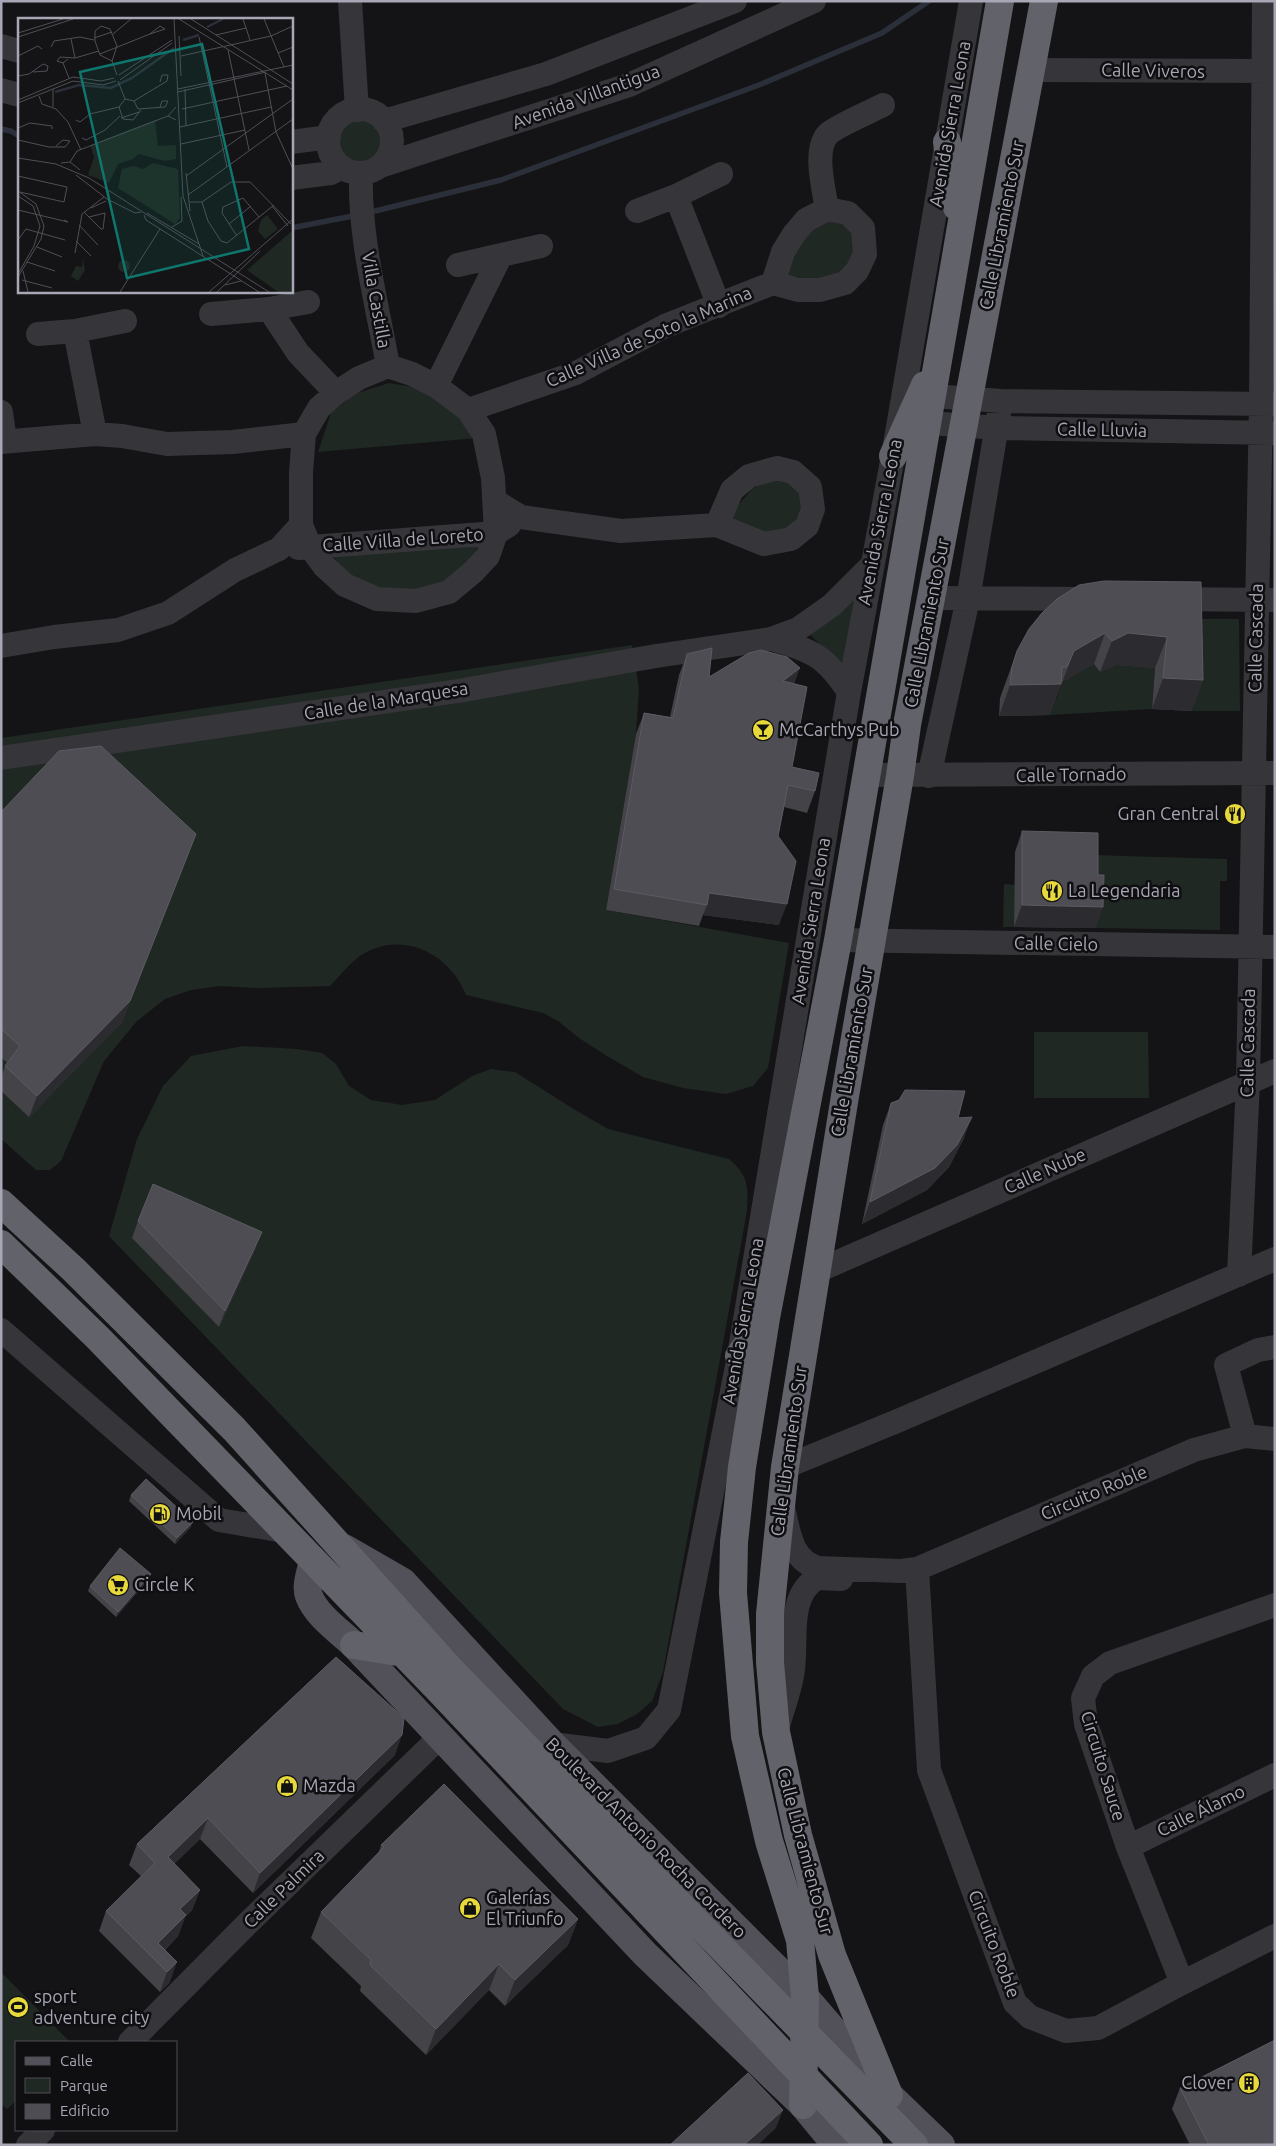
<svg xmlns="http://www.w3.org/2000/svg" width="1276" height="2146" viewBox="0 0 1276 2146" font-family="Ubuntu,sans-serif">
<rect width="100%" height="100%" fill="#141416"/>
<path fill="#202823" d="M336 141a25 25 0 1 1 50 0a25 25 0 1 1-50 0Z
M829,220L844,222L858,231L852,269L821,280L784,276L795,251L810,228Z
M389,383L431,390L464,415L477,438L318,452L331,413L354,394Z
M775,477L793,481L805,496L804,517L790,530L761,533L735,526L731,514L752,489Z
M481,541L470,566L448,584L419,594L367,587L343,569L331,554Z
M857,597L845,668L808,633Z
M1191,619H1239L1240,711H1191Z
M632,645L639,689L636,734L606,910L789,943L768,1068L753,1086L726,1094L683,1088L643,1077L607,1056L579,1038L558,1021L543,1013L466,995C450,954 404,930 363,954C351,961 340,976 330,986L258,988L220,986L191,990L165,999L137,1021L104,1061L61,1161L50,1170H36L1,1139V738Z
M1094,664L1100,672L1116,665L1155,668L1152,709L1049,715L1051,698L1056,699L1064,677L1069,678Z
M1091,855L1227,859V881H1220V930L1096,928V897Z
M1004,884L1015,885L1014,927H1003Z
M1034,1032H1148L1149,1098H1034Z
M243,1046L297,1049L322,1053L336,1064L349,1086L371,1100L402,1105L435,1100L472,1076L491,1069L515,1072L572,1108L608,1129L729,1159C749,1177 748,1185 747,1211L663,1672L652,1701L637,1714L618,1724L598,1727L563,1709L109,1236L137,1139L163,1086L191,1056Z
M1,1972L70,2042H16V2101L7,2109L1,2104Z"/>
<g fill="none" stroke-linecap="round" stroke-linejoin="round">
<path stroke="#2b2f39" stroke-width="5.5" d="M1,129L11,131L19,136
M367,213L501,180L759,85L882,33L929,1
M291,228L358,215"/>
<path stroke="#36353a" stroke-width="24" d="M350,1L357,110
M1,46L19,51
M1032,70L1275,71
M1,90L19,95
M328 141a32 32 0 1 1 64 0a32 32 0 1 1-64 0Z
M384,121L546,74L735,1
M291,142L329,137
M380,166L629,85L814,1
M361,173C359,238 377,303 388,366
M291,178L331,173L342,167
M676,196L719,306
M827,209C824,190 813,150 828,134C836,126 870,112 883,105
M637,211L676,196L721,174
M458,265L541,246
M269,309L298,353L336,393
M211,314L269,309L308,302
M75,331L95,434
M38,334L75,331L125,321
M388,366L412,374L436,386L468,410L484,434L493,478L496,533L488,556L473,572L449,592L416,601L377,599L345,585L324,566L310,547L301,525V472L304,434L319,408L336,393L359,378Z
M436,386L501,255
M933,396L1001,401L1275,404
M468,410L576,373L665,326L773,283L798,290H820L845,283L857,271L865,254L863,228L848,213L827,209L806,220L794,234L783,252L773,283
M1,412L5,441
M929,423L998,428L1275,433
M1,442L95,434L122,436L167,444L233,442L304,434
M495,501L521,517L621,531L717,525L764,544L791,539L807,526L813,509L810,487L793,472L777,468L749,476L732,490L717,525
M298,548L496,533L509,525
M933,598L1088,599
M1169,599L1275,600
M1,646L54,637L118,630L168,613L235,570L279,549L301,525
M849,692C824,654 812,651 771,639L798,629L832,605L872,565
M1,758L458,691L656,656L771,639
M867,775L1275,773
M929,776L968,599L1001,401
M838,940L1275,947
M815,1272L1275,1071
M1239,1275L1248,1082L1261,403L1264,1
M1,1330L219,1520L284,1531
M1245,1436L1226,1365L1258,1350L1275,1347
M785,1467L895,1422L1275,1259
M783,1508C789,1532 791,1560 818,1568L901,1571L917,1569L1194,1450L1245,1436L1275,1439
M917,1569L929,1770L1015,2003L1030,2017L1066,2031L1098,2028L1182,1983L1275,1936
M778,1726C783,1707 791,1688 793,1669C797,1639 787,1596 817,1578L841,1579
M552,1744L608,1751L646,1738L669,1710L739,1356L849,692L893,456L971,1
M1128,1847L1275,1775
M1182,1983L1128,1847L1086,1724L1083,1698L1093,1676L1110,1663L1275,1605
M130,2042L248,1923L440,1737
M28,2145L43,2130"/>
<path stroke="#525159" stroke-width="28" d="M344,1548L403,1582L552,1744L805,1997L889,2095L941,2145
M313,1561C311,1571 305,1586 309,1596C316,1615 339,1631 354,1645L645,1954L803,2105L836,2145"/>
<path stroke="#62626b" stroke-width="28" d="M947,142L957,207
M893,456L925,385
M1,1203L73,1269L234,1429L451,1670
M1,1244L98,1338L433,1684
M739,1356L764,1322
M354,1645L404,1653
M889,2095L832,1955L798,1835L776,1732L770,1662V1614L785,1467L845,1096L900,776L907,725L1044,1
M803,2105L805,1997L800,1940L769,1841L745,1736L733,1593L734,1542L742,1467L766,1318L838,940L1000,1"/>
<path stroke="#62626b" stroke-width="28" d="M451,1670L914,2145
M433,1684L869,2145"/>
</g>
<path fill="#434348" d="M1201,582L1203,680L1191,711L1152,709L1155,668L1116,665L1100,672L1094,664L1062,682L1049,715L999,716L1000,698L1017,651Z
M687,654L709,677L794,684L792,767L815,791L807,813L784,807L778,836L779,925L703,915L699,926L606,910L636,734L644,713L670,717L679,675Z
M1,812L196,834L122,1022L29,1117L1,1091V1078L5,1066L8,1063L1,1058Z
M1022,831L1098,875L1096,928L1014,927L1015,852Z
M891,1103L958,1118L964,1138L949,1167L927,1190L862,1224L883,1125Z
M138,1221L256,1248L219,1327L132,1238Z
M131,1495L191,1527L175,1544L129,1501Z
M149,1579L116,1617L88,1591L90,1586Z
M336,1657L395,1755L253,1893L200,1839L174,1864L200,1890L192,1910L185,1917L178,1936L165,1950L170,1982L160,1992L99,1931L106,1911L141,1876L129,1865L137,1844Z
M381,1845L578,1919L568,1945L505,2006L489,1990L426,2055L360,1991L361,1986L311,1938L321,1912L379,1852Z
M1180,2088L1275,2145H1190L1172,2109Z"/>
<path fill="#2c2b2f" d="M1105,633L1094,664L1062,682L1056,699L1074,651Z
M1128,633L1167,637L1155,668L1116,665L1100,672L1112,641Z
M800,668L792,690L783,681Z
M1163,678L1203,680L1191,711L1152,709Z
M1061,684L1049,715L999,716L1010,685Z
M196,834L122,1022L29,1117L37,1096Z
M709,893L787,904L779,925L703,915L707,905Z
M1022,905L1103,907L1096,928L1014,927Z
M972,1117L964,1138L949,1167L927,1190L862,1224L870,1202Z
M262,1232L256,1248L219,1327L225,1311Z
M193,1522L191,1527L175,1544L177,1538Z
M151,1574L149,1579L116,1617L118,1612Z
M402,1735L395,1755L253,1893L260,1873Z
M208,1818L200,1839L160,1878L168,1857Z
M200,1890L192,1910L185,1917L178,1936L155,1959L158,1943L180,1909Z
M578,1919L568,1945L505,2006L515,1980Z
M177,1962L170,1982L160,1992L167,1972Z
M499,1964L489,1990L426,2055L436,2029Z
M783,2110L776,2128L758,2145H744Z"/>
<path fill="#4e4d54" stroke="#5c5b63" d="M1104,581L1201,582L1203,680L1163,678L1167,637L1128,633L1112,641L1105,633L1074,651L1067,667H1062L1061,684L1010,685L1012,667L1017,651L1029,629L1042,613L1057,599L1079,585Z
M712,648L709,677L749,653L761,650L787,657L800,668L783,681L807,687L792,767L819,773L815,791L788,785L778,836L796,861L787,904L709,893L707,905L614,889L644,713L673,718L687,654Z
M101,746L196,834L130,1001L37,1096L5,1066L20,1046L1,1029V812L59,751Z
M1022,831L1098,833V875H1104L1103,907L1022,905Z
M905,1090L965,1091L958,1118L972,1117L957,1145L935,1168L870,1202L891,1103L899,1100Z
M153,1184L262,1232L225,1311L138,1221Z
M146,1479L193,1522L177,1538L131,1495Z
M120,1548L151,1574L118,1612L90,1586Z
M336,1657L404,1718L402,1735L260,1873L208,1818L168,1857L200,1890L180,1909L186,1915L158,1943L177,1962L167,1972L106,1911L155,1863L137,1844Z
M444,1784L578,1919L515,1980L499,1964L436,2029L370,1965L371,1960L321,1912L384,1847L381,1845Z
M1275,2040V2144L1209,2145L1180,2088Z
M748,2073L783,2110L744,2145H670Z"/>
<defs>
<g id="bar-disc" transform="scale(1.125)"><circle r="9.5" fill="#e7d93b" stroke="#0f0f11"/><path d="M-6-5H6L.8 .8V4.5H3.5V6h-7V4.5H-.8V.8Z" fill="#111"/></g>
<g id="restaurant-disc" transform="scale(1.125)"><circle r="9.5" fill="#e7d93b" stroke="#0f0f11"/><path d="M-5-6h1v4h1v-4h1v4h1v-4h1v5L-1.5 .5V6h-2V.5L-5-1ZM5-6V6H3V1.5H1.5Q1.5-4 5-6Z" fill="#111"/></g>
<g id="fuel-disc" transform="scale(1.125)"><circle r="9.5" fill="#e7d93b" stroke="#0f0f11"/><path d="M-5.5-6h7V0h2V4h1.3V-2.5L3-4.5l.8-.8L6-3V5H2.5V1h-1V6h-7ZM-4.2-4.7v3.2H.2V-4.7Z" fill="#111"/></g>
<g id="supermarket-disc" transform="scale(1.125)"><circle r="9.5" fill="#e7d93b" stroke="#0f0f11"/><path d="M-6-5.5h2.5l.6 2H6L4.5 2H-2.5L-4.4-4H-6ZM-1.5 3.2a1.3 1.3 0 1 0 .1 0ZM3 3.2a1.3 1.3 0 1 0 .1 0Z" fill="#111"/></g>
<g id="shop-disc" transform="scale(1.125)"><circle r="9.5" fill="#e7d93b" stroke="#0f0f11"/><path d="M-5-2.5h2.3a2.7 3.5 0 0 1 5.4 0H5L5.5 6h-11ZM-1.5-2.5h3a1.5 2.3 0 0 0-3 0Z" fill="#111"/></g>
<g id="stadium-disc" transform="scale(1.125)"><circle r="9.5" fill="#e7d93b" stroke="#0f0f11"/><path d="M0-5a6.5 5 0 1 0 0 10a6.5 5 0 1 0 0-10ZM-3.5-1.8h7v3.6h-7Z" fill="#111"/></g>
<g id="building-disc" transform="scale(1.125)"><circle r="9.5" fill="#e7d93b" stroke="#0f0f11"/><path d="M-4-6H4V6H1V3H-1V6H-4ZM-2.5-4.3h1.7v1.8h-1.7ZM.8-4.3h1.7v1.8H.8ZM-2.5-1h1.7V.8h-1.7ZM.8-1h1.7V.8H.8Z" fill="#111"/></g>
</defs>
<g fill-rule="evenodd">
<use href="#bar-disc" x="763" y="730"/>
<use href="#restaurant-disc" x="1235" y="814"/>
<use href="#restaurant-disc" x="1052" y="891"/>
<use href="#fuel-disc" x="160" y="1514"/>
<use href="#supermarket-disc" x="118" y="1585"/>
<use href="#shop-disc" x="287" y="1786"/>
<use href="#shop-disc" x="470" y="1908"/>
<use href="#stadium-disc" x="18" y="2007"/>
<use href="#building-disc" x="1249" y="2083"/>
</g>
<g text-anchor="middle" stroke-width="5" stroke-linejoin="round" paint-order="stroke">
<g font-size="18" fill="#a7a7b5" stroke="#0f0f11">
<text transform="translate(1153 71) rotate(1)" y="6">Calle Viveros</text>
<text transform="translate(586 97) rotate(-20)" y="6">Avenida Villantigua</text>
<text transform="translate(950 124) rotate(-80)" y="6">Avenida Sierra Leona</text>
<text transform="translate(1002 225) rotate(-79)" y="6">Calle Libramiento Sur</text>
<text transform="translate(376 300) rotate(80)" y="6">Villa Castilla</text>
<text transform="translate(649 337) rotate(-24)" y="6">Calle Villa de Soto la Marina</text>
<text transform="translate(1102 430) rotate(1)" y="6">Calle Lluvia</text>
<text transform="translate(880 522) rotate(-79)" y="6">Avenida Sierra Leona</text>
<text transform="translate(403 540) rotate(-4)" y="6">Calle Villa de Loreto</text>
<text transform="translate(927 623) rotate(-79)" y="6">Calle Libramiento Sur</text>
<text transform="translate(1256 638) rotate(-89)" y="6">Calle Cascada</text>
<text transform="translate(386 701) rotate(-9)" y="6">Calle de la Marquesa</text>
<text transform="translate(1071 775) rotate(-1)" y="6">Calle Tornado</text>
<text transform="translate(811 921) rotate(-81)" y="6">Avenida Sierra Leona</text>
<text transform="translate(1056 944) rotate(1)" y="6">Calle Cielo</text>
<text transform="translate(1248 1043) rotate(-89)" y="6">Calle Cascada</text>
<text transform="translate(852 1052) rotate(-80)" y="6">Calle Libramiento Sur</text>
<text transform="translate(1045 1171) rotate(-24)" y="6">Calle Nube</text>
<text transform="translate(743 1321) rotate(-80)" y="6">Avenida Sierra Leona</text>
<text transform="translate(789 1451) rotate(-82)" y="6">Calle Libramiento Sur</text>
<text transform="translate(1094 1493) rotate(-23)" y="6">Circuito Roble</text>
<text transform="translate(1103 1766) rotate(73)" y="6">Circuito Sauce</text>
<text transform="translate(1201 1811) rotate(-26)" y="6">Calle Álamo</text>
<text transform="translate(646 1838) rotate(45)" y="6">Boulevard Antonio Rocha Cordero</text>
<text transform="translate(805 1851) rotate(75)" y="6">Calle Libramiento Sur</text>
<text transform="translate(284 1889) rotate(-44)" y="6">Calle Palmira</text>
<text transform="translate(994 1944) rotate(69)" y="6">Circuito Roble</text>
</g>
<g font-size="18" fill="#a7a7b5" stroke="#0f0f11" text-anchor="start">
<text x="779" y="736">McCarthys Pub</text>
<text x="1219" y="820" text-anchor="end">Gran Central</text>
<text x="1068" y="897">La Legendaria</text>
<text x="176" y="1520">Mobil</text>
<text x="134" y="1591">Circle K</text>
<text x="303" y="1792">Mazda</text>
<text x="486" y="1904">Galerías<tspan x="486" dy="21">El Triunfo</tspan></text>
<text x="34" y="2003">sport<tspan x="34" dy="21">adventure city</tspan></text>
<text x="1233" y="2089" text-anchor="end">Clover</text>
</g>
</g>
<g transform="translate(18 18)">
<rect width="275" height="275" fill="#141416"/>
<path d="M137,102L140,128L158,127V141L147,143L120,136L115,141L100,146L91,165L70,157L76,139L72,127ZM135,145L160,151L162,200L157,206L100,170L104,151L116,148L125,151ZM249,197L260,211L247,221L240,213L243,202ZM275,212V274H260L229,252ZM65,241L67,252L60,263L53,258L58,248L64,249ZM100 248a6 6 0 1 1 12 0a6 6 0 1 1-12 0Z" fill="#202823"/>
<path fill="none" stroke="#2b2f39" stroke-width="2.5" d="M189,9L205,1M165,22L181,17M37,74L61,67L93,70L114,60L156,30"/>
<path fill="none" stroke="#4f4f56" stroke-width="1" d="M156,1L165,178L185,238M161,1L275,72M173,1L275,66M225,1L232,22M246,1L266,49M0,15L45,1M95,16L113,1M132,16L147,11M198,17L228,10M161,18L163,58M0,19L55,1M181,19L209,149M76,20L94,14M53,21L57,40M33,29L36,23L62,19L76,22M210,32L231,132M260,35L275,29M82,36L132,16L142,8L147,11M0,38L20,28L24,31M163,38L253,18L275,8M50,41L45,45L39,43L42,39L57,40L81,33M94,43L82,37L77,23V13L83,8L92,11L99,28L94,43L99,57M45,45L51,60M247,55L258,114L275,151M101,57L154,22M0,58L11,56L25,46L30,48L29,53L15,54M102,62L154,25M100,63L107,81M160,71L275,47M167,71L168,108M160,74L248,54M21,78L24,86L38,91L50,104L63,132M107,81L101,89L105,101L115,102L123,92M107,81L116,83L120,91M0,82L55,59L83,63L96,60M116,83L149,63L150,57H144L142,64M0,85L55,63L85,67L98,63M35,89V71M158,89L150,98L158,102M120,91L147,89L150,83H144L142,89M164,91L269,68M103,100L121,94M58,102L62,104L72,96L101,89M162,109L253,89M0,110L12,105L34,108V111M64,120L68,122L87,112L102,98M0,122L31,129H47L52,123L45,122L38,128M163,126L227,112M0,140L38,146L71,160L251,274M52,144L59,133L150,98M43,145L52,144L62,152M168,155L172,193M58,157L89,181L117,195L123,194M0,158L49,169L46,184L2,174M168,158L275,81M0,173L18,186L26,208L23,221L0,259M170,177L275,101M0,178L15,188L22,208L16,228L0,256M172,184H184L213,164H232L273,206M184,184L190,203L203,223L209,225L256,187M254,188L270,208M73,190L88,183M0,192L50,204L46,202M66,194L83,211H85L87,195L71,199M129,195L181,226M126,197L128,202L241,274M211,206L233,188M61,207L80,227M154,209L164,203L163,179M219,218L204,195L205,189L225,180L241,199M0,222L8,211L47,222M58,223L73,238M19,229L44,239M57,235L64,196L86,179M9,244L37,253M5,253L10,274M4,262L34,270M207,267L223,263M102,274L142,211M191,274L275,201M199,274L242,233"/>
<path fill="#0f766e" fill-opacity="0.15" stroke="#0f766e" stroke-width="2.5" d="M184,26L231,231L109,260L62,54Z"/>
<rect width="275" height="275" fill="none" stroke="#a7a7b5" stroke-width="2.5"/>
</g>
<rect width="1276" height="2146" fill="none" stroke="#a7a7b5" stroke-width="5"/>
<rect x="15" y="2041" width="162" height="90" fill="#0f0f11" stroke="#4c4c53"/>
<rect x="25" y="2057" width="25" height="8" fill="#525159" stroke="#4c4c53"/>
<text x="60" y="2066" font-size="15" fill="#a7a7b5">Calle</text>
<rect x="25" y="2078" width="25" height="15" fill="#202823" stroke="#4c4c53"/>
<text x="60" y="2091" font-size="15" fill="#a7a7b5">Parque</text>
<rect x="25" y="2104" width="25" height="15" fill="#4e4d54" stroke="#4c4c53"/>
<text x="60" y="2116" font-size="15" fill="#a7a7b5">Edificio</text>
</svg>
